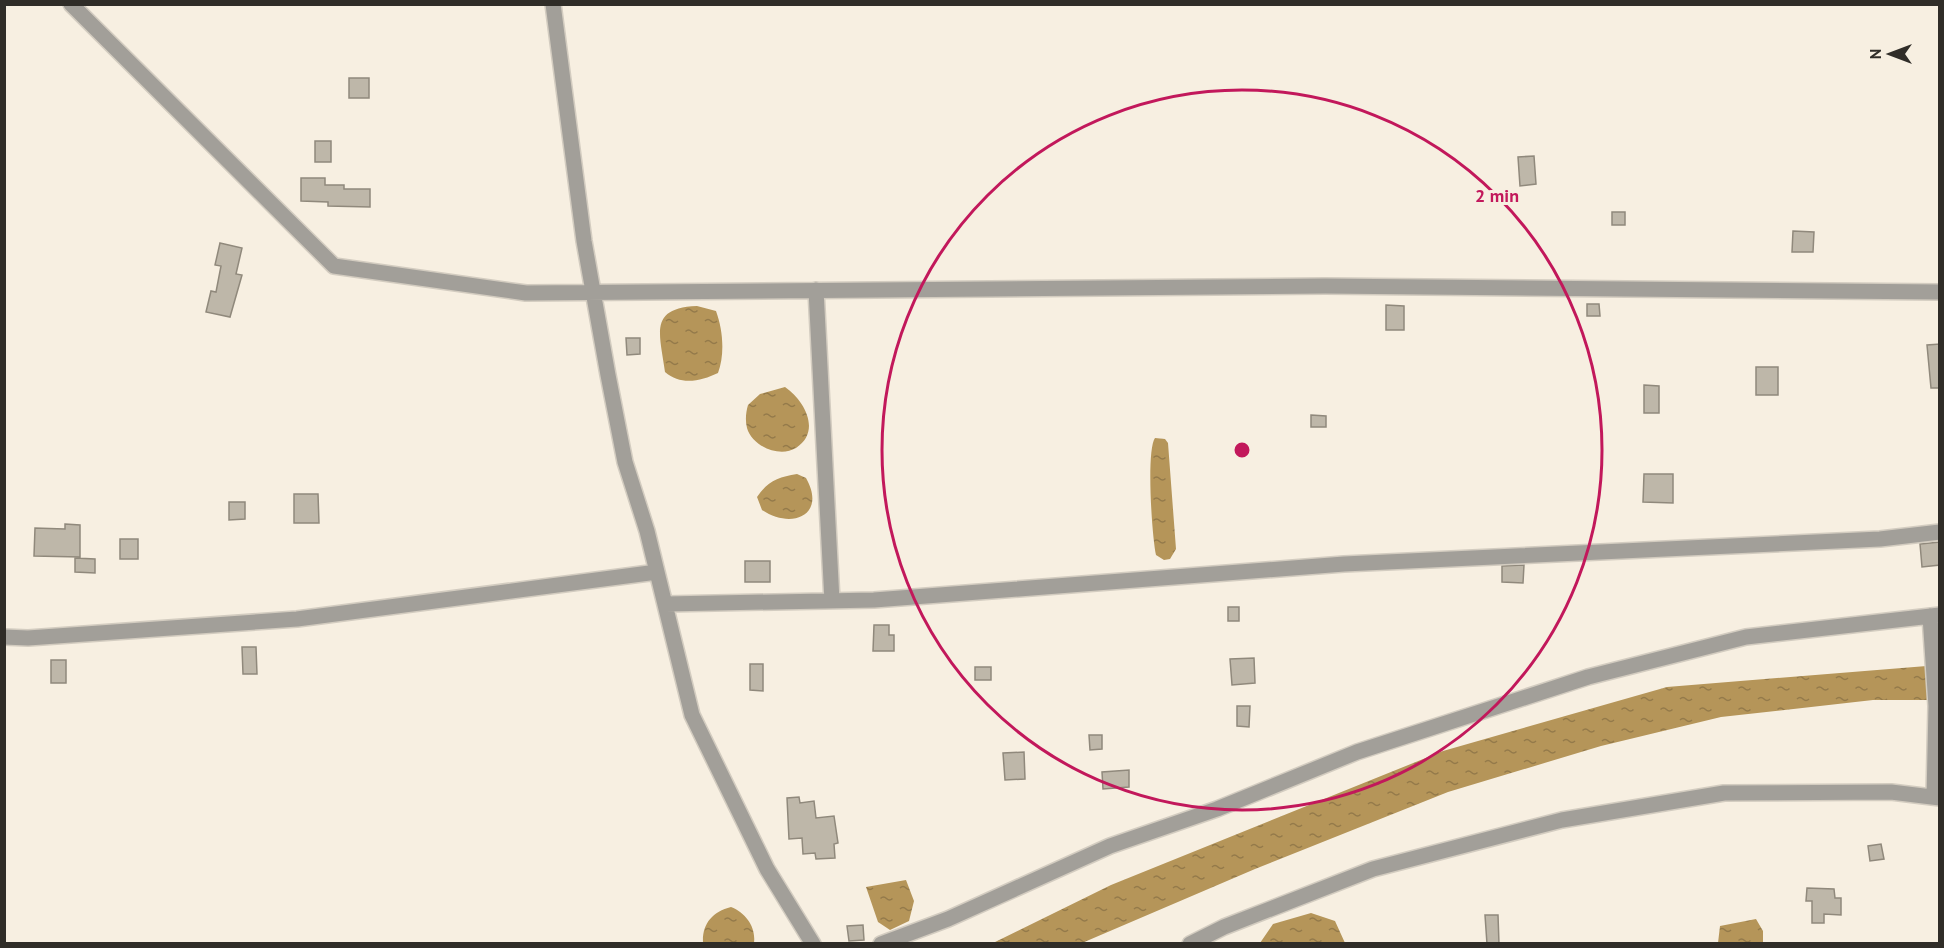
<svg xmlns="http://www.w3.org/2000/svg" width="1944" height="948" viewBox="0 0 1944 948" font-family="'PT Sans',sans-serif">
<defs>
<pattern id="water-ripples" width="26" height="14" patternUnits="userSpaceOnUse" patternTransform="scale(1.5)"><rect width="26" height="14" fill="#b59559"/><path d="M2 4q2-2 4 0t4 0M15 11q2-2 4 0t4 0" fill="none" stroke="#947a4a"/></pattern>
</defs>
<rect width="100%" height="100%" fill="#f7efe1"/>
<path fill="url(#water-ripples)" d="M697,306L716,311C723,330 725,354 718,373C701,381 681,386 665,372C660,334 648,308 697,306Z
M785,387C804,400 822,431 796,448C779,458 752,446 747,428C745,420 746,412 748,405L760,394Z
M1155,438L1165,439L1168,443L1176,549L1170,559L1164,560L1156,555C1152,537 1146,451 1155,438Z
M797,474L806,478C827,515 792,530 762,510L757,497C768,481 778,477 797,474Z
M1939,665V700H1873L1721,717L1601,746L1448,792L1255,869L1082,943L991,944L1111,885L1443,751L1667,687Z
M906,880L914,901L909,921L890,930L878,922L866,887Z
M731,907C746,913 756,927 754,943H703C702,924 712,912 731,907Z
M1311,913L1335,921L1345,943H1260L1273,924Z
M1756,919L1763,931V943H1718L1720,926Z"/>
<path fill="#beb7a9" stroke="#90897c" stroke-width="1.5" d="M349,78H369V98H349Z
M315,141H331V162H315Z
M1534,156L1536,184L1520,186L1518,157Z
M301,178H325V185H344V189H370V207L328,206V202L301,201Z
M1612,212H1625V225H1612Z
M1793,231L1814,232L1813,252H1792Z
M220,243L242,248L236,274L242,275L230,317L206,312L211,291L216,292L221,266L215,265Z
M1587,304H1599L1600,316H1587Z
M1386,305L1404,306V330H1386Z
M626,338H640V354L627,355Z
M1940,344V388H1931L1927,345Z
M1756,367H1778V395H1756Z
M1644,385L1659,386V413H1644Z
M1311,415L1326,416V427H1311Z
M1644,474H1673V503L1643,502Z
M294,494H318L319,523H294Z
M229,502H245V519L229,520Z
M65,524L80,525V557L34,556L35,528L65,529Z
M120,539H138V559H120Z
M1940,542V565L1922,567L1920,544Z
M75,558L95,559V573L75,572Z
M745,561H770V582H745Z
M1524,565L1523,583L1502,582V566Z
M1228,607H1239V621H1228Z
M874,625H889V635H894V651H873Z
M242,647H256L257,674H243Z
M1254,658L1255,683L1232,685L1230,659Z
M51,660H66V683H51Z
M750,664H763V691L750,690Z
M975,667H991V680H975Z
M1237,706H1250L1249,727L1237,726Z
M1089,735H1102V749L1090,750Z
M1024,752L1025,779L1005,780L1003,753Z
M1129,770V787L1103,789L1102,772Z
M799,797L800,803L814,801L816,818L834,816L838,843L834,844L835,858L816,859L815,853L803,854L802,838L789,839L787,798Z
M1881,844L1884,859L1870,861L1868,846Z
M1807,888L1834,889L1835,898H1841V915L1824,914V923H1812V901H1806Z
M1485,915H1498L1499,944H1487Z
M863,925L864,940L849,941L847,926Z"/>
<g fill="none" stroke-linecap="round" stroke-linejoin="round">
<g stroke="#d3ccc0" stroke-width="18">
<path id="street" d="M71,4L334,266L526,293L1325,286L1940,292
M553,4L584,241L608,375L625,462L647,531L692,715L767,869L813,944
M816,290L832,601
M666,604L874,600L1344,564L1880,539L1940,532
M1930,616L1936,706L1934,797
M4,637L28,638L297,619L657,572
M881,944L948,919L1110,846L1217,809L1357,752L1588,677L1746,637L1940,615
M1190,944L1224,927L1373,869L1562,820L1724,793L1891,792L1940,798"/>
</g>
<use href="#street" stroke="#a29f99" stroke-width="15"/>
</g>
<circle fill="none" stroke="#c2185b" stroke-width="3" cx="1242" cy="450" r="360"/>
<circle cx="1242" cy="450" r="9" fill="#c2185b" stroke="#f7efe1" stroke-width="3"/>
<g font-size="18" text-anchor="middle" font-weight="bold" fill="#c2185b" stroke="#f7efe1" stroke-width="6" stroke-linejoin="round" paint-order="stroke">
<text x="1497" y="202">2 min</text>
</g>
<rect width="1944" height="948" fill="none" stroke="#302d28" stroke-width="12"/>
<g transform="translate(1890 54) rotate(270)" stroke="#f7efe1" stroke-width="4.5" paint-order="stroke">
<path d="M0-4.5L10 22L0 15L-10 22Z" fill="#302d28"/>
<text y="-9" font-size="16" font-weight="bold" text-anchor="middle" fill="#302d28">N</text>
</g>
</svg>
